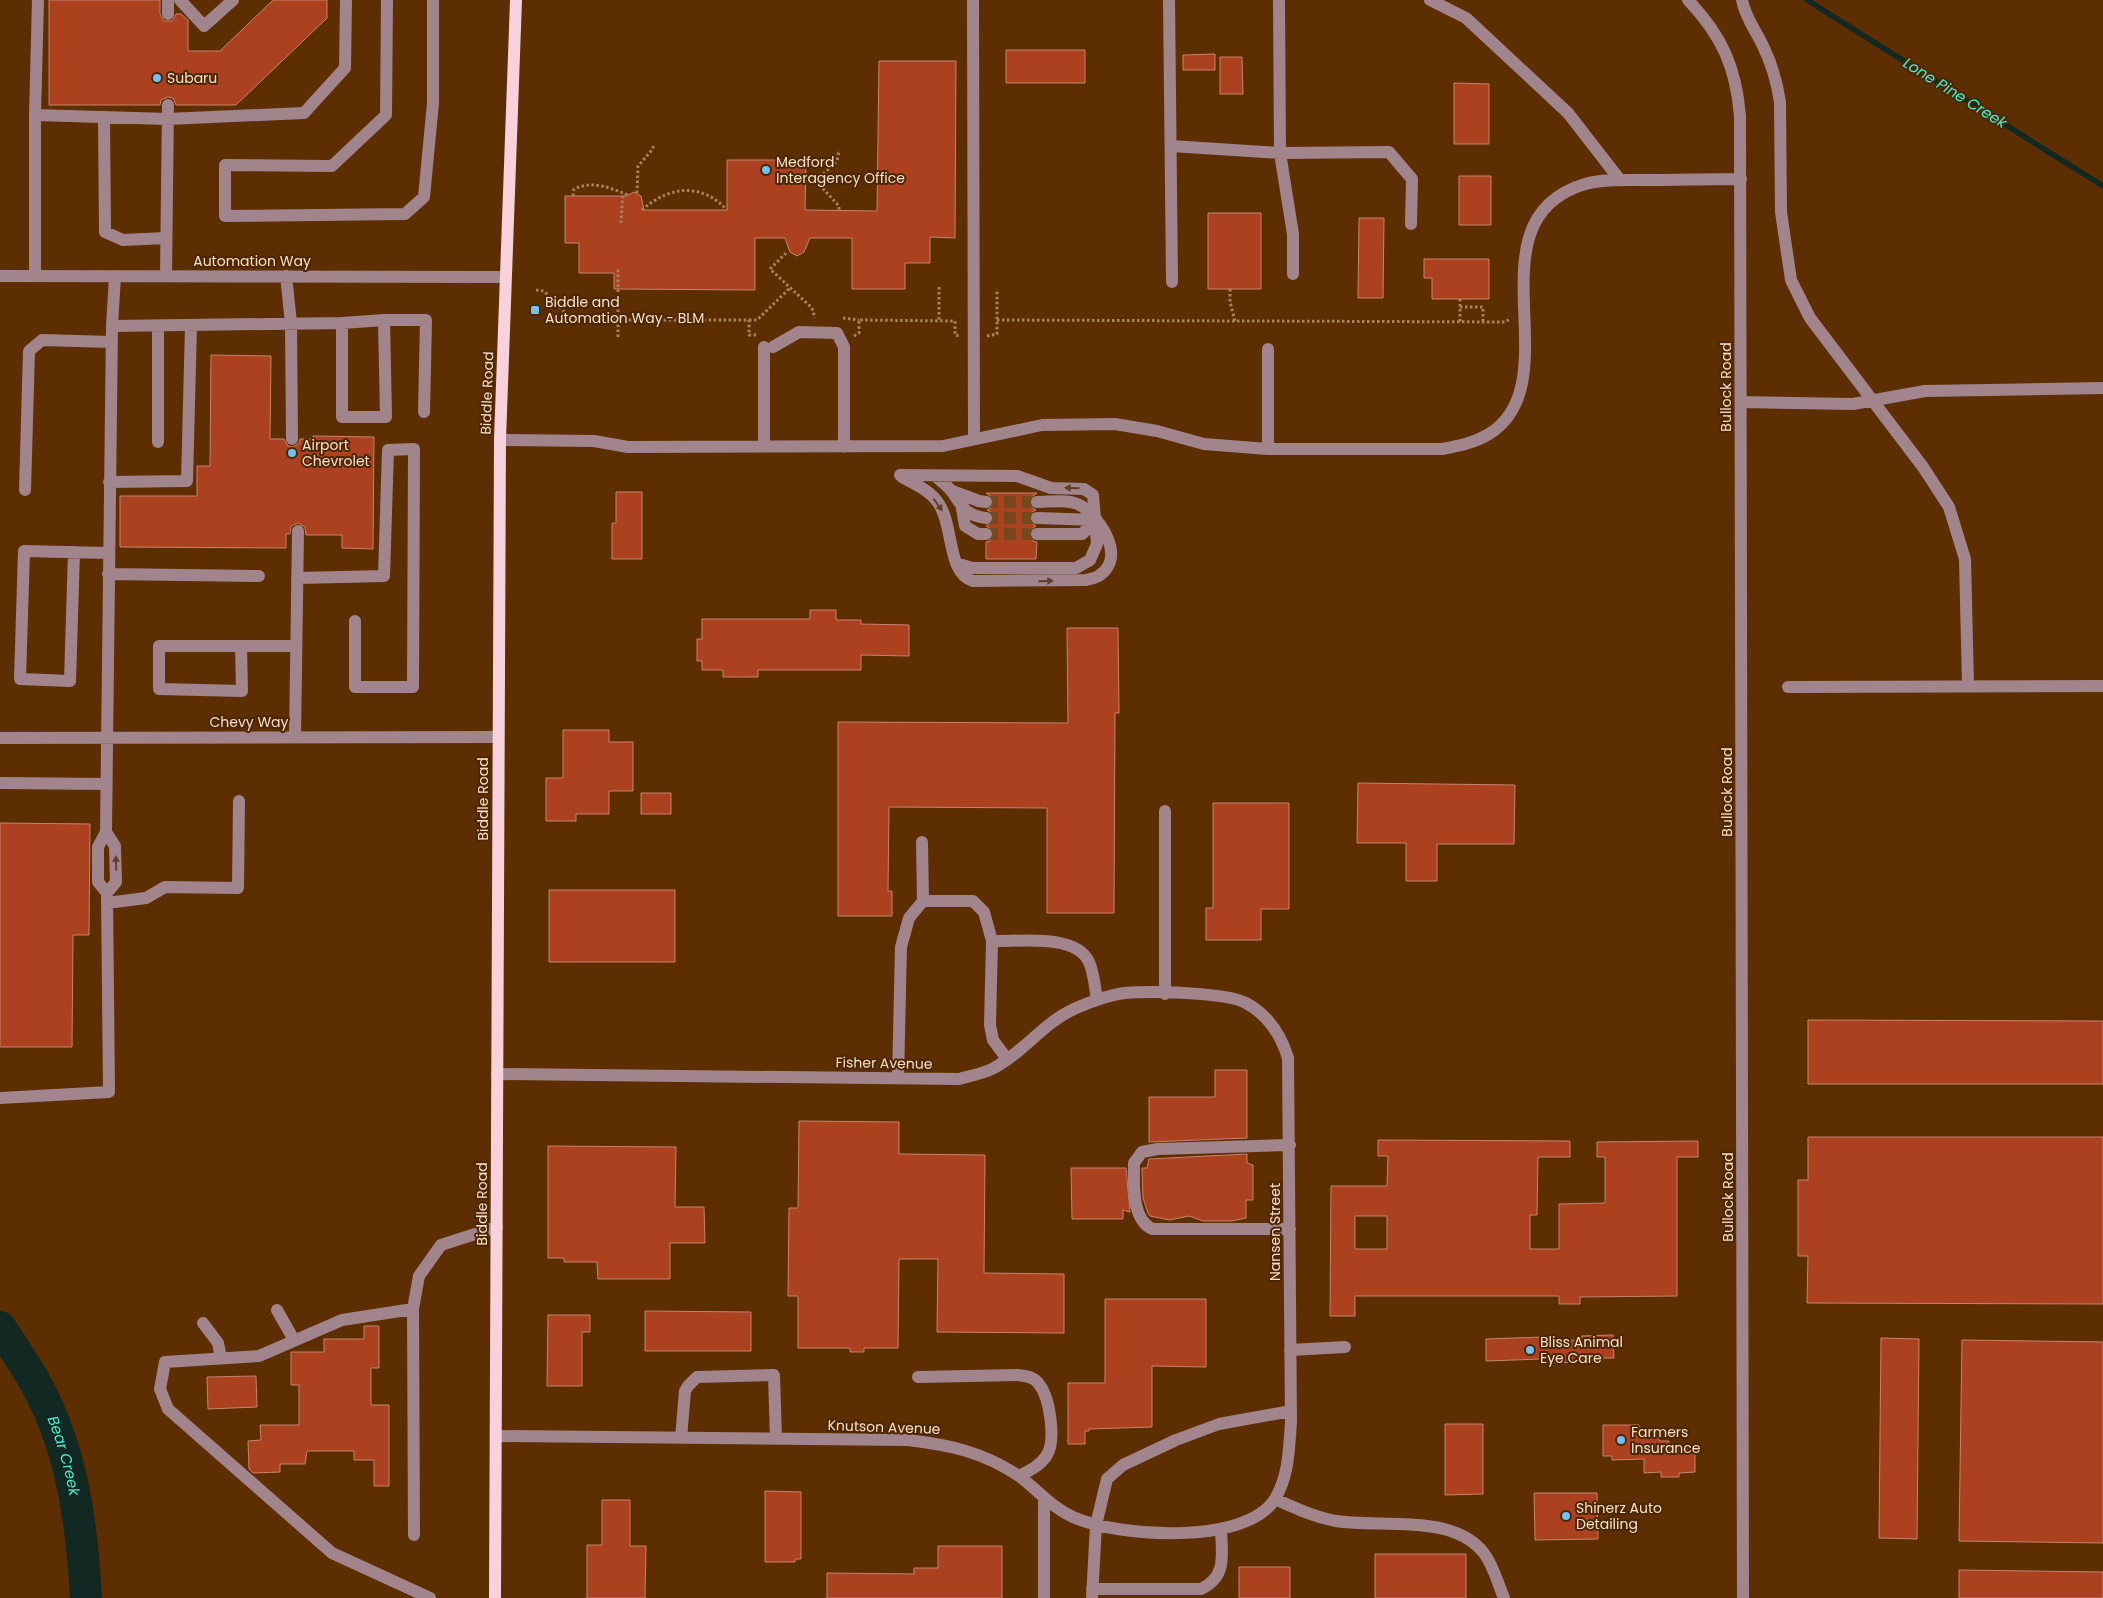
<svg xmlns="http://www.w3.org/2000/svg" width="2103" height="1598" viewBox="0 0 2103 1598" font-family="Poppins,sans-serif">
<rect width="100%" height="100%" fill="#5d2e00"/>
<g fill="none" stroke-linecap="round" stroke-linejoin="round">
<path stroke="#122823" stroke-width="5.5" d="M1807,0L2103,186"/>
<path stroke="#122823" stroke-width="32" id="s1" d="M0,1327C12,1345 24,1363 35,1382C72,1448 82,1523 86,1598"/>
</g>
<path fill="#ab411f" stroke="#c68470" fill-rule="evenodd" d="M49,0H160V14L164,21H172L176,14H181L188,20V51H220L273,0H327V18L236,105H176L173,98L168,97L161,100L160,105H49Z
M1006,50H1085V83H1006Z
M1215,54V70H1183V55Z
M1220,57H1242L1243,94H1220Z
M879,61H956L955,238L930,237V263H905V289H852V238H810L804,252L797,256L790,252L785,238H755V290L614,289V273H579V243H565V196H626L634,192L641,196L644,210H727V160H806L805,210L877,211Z
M1454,83L1489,84V144H1454Z
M1459,176H1491V225H1459Z
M1208,213H1261V289H1208Z
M1359,218H1384L1383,298H1358Z
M1424,259H1489V299H1432V278H1424Z
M211,355L271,356L270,439H284L288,446L293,447L299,443L300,439H313V436L374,437L373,549L342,548V535H306L305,527L298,523L291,526L290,534H286V548L120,547V496H197V466H210Z
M616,492H642V559H612V523H616Z
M986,493H1037L1030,498L1029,502L1030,507L1036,510L1030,513L1029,518L1030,522L1036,526L1030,530L1029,534L1033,541L1037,542L1036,559H986V542L990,541L994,534L993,530L986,526L994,520L991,512L987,510L993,507L994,499Z
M810,610H836V620H861V624L909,625V656L861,655V670H758V677H723V670H702V661H697V639H702V619H810Z
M1067,628H1118L1119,713H1115L1114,913H1047V808L889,807L888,891H892V916H838V722L1068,723Z
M563,730H609V742H633V791H609V814H576V821H546V778H563Z
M1358,783L1515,785L1514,844H1437V881H1406V843H1357Z
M641,793H671V814H641Z
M1213,803H1289V909H1261V940H1206V908H1213Z
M0,823L90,824L89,935H73L72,1047H0Z
M549,890H675V962H549Z
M1808,1020L2103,1021V1084H1808Z
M1215,1070H1247V1138L1149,1142V1097H1215Z
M799,1121L899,1122V1154L985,1155L984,1273L1064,1274V1333L937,1332L938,1259H899L898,1348H864V1352H850V1348H798V1296H788L789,1208H798Z
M1808,1137H2103V1304L1807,1303L1808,1256H1798V1180H1808Z
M1378,1140L1570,1141V1157H1538L1537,1215H1530V1249H1559V1204L1605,1203V1157H1597V1142L1698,1141V1157H1677V1296L1580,1297V1304H1559V1296H1355V1316H1330L1331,1186H1387L1388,1156H1378ZM1355,1216H1387V1249H1355Z
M548,1146L676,1147L675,1207H704L705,1243H670V1279H598L597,1262H564V1258H548Z
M1247,1154V1163L1253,1165V1200H1246V1218L1232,1221H1203L1189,1216L1170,1220L1150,1216L1148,1213L1143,1198L1142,1168H1147L1149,1159Z
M1071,1168H1126L1130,1212L1123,1210V1219H1072Z
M1105,1299H1206V1367L1152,1366V1427L1089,1429V1431H1085V1444H1068V1383H1105Z
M645,1311L751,1312V1351H645Z
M548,1315H590V1332H582V1386H547Z
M364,1326H379V1368H371V1405H389V1486H374V1460H354V1451H307L305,1464H280V1472L253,1473L249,1469L248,1441L261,1440L260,1425H299V1385H291V1352H324V1339H364Z
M1613,1335L1614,1358H1602V1362L1542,1363V1359L1486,1361V1339L1543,1337V1341L1581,1340V1336Z
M1881,1338L1919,1339L1917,1539L1879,1538Z
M1962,1340L2103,1342V1543L1959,1541Z
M256,1376L257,1407L208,1409L207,1377Z
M1445,1424H1483V1494L1445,1495Z
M1603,1425H1639L1640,1437H1659V1441H1669V1447H1695V1472L1679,1473V1477H1661V1472L1644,1473V1459L1612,1460V1456H1603Z
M765,1491L801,1492V1559H795V1562H765Z
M1534,1493H1597L1598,1539L1535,1540Z
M602,1500H630V1546H646L645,1598H587V1545H602Z
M938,1546H1002V1598H827V1573L914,1574V1568H938Z
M1375,1554H1466V1598H1375Z
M1239,1567H1290V1598H1239Z
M1959,1570L2103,1572V1598H1959Z"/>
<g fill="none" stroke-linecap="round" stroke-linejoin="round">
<path stroke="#75481e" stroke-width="12" stroke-dasharray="12 6" stroke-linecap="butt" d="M986,502H1037
M986,518H1037
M986,534H1037"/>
<path stroke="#a98260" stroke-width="3" stroke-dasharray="2.5 2.5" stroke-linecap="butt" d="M806,181H816L839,206V210
M816,181L837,161L839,150
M637,193L638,166L652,150L654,145
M573,196L574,189C594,180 610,188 628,195
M642,210C669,186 701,182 727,210
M621,223L623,193
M786,253L770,269L812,308L815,318
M939,287V321
M1230,289V302L1235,321
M536,290L544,291L572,320H749V335H756
M1460,299V322
M1460,307H1483V322
M843,318L859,320
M749,320H757L790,288
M997,320L1505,322L1510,319
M854,336L859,333V320L955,321V335L959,336
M987,336L997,334V289
M618,337V269"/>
<path stroke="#a2848d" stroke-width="12" d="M168,0V14
M180,0L204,26L233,0
M387,0L386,115L332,166L225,165V216L405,214L424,197L433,103V0
M973,0L974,439
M1169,0L1172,282
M1279,0L1280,153L1293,234V274
M1430,0L1466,18L1568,113L1620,180
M1688,0C1722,36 1736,67 1740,116L1743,1598
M1742,0C1745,17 1756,31 1763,46C1772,64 1777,82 1780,102L1781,212L1791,280L1810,318L1923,467L1949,507L1965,559L1968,685
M35,115L38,0
M104,117L105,232L123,240L166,238
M1171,146L1280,153L1389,152L1412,179L1411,224
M0,276L505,277
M35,276V115L168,119L304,113L345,68L346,0
M115,276L112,326L342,323V417H386L384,320H426L424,412
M166,276L168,105
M286,276L291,323L292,439
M342,323L384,320
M158,326V442
M764,347V446
M773,347L799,332L837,333L844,347V447
M1268,349V449
M1741,402L1853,404L1925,391L2103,388
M500,440L594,441L628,447L943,446L1042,425L1115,424L1157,431L1204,444L1268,449H1442C1458,446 1474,443 1489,434C1574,381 1465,220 1585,184C1602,179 1624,180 1642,180C1675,180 1708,179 1741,179
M900,475L1017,476L1051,488L1084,489L1093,495L1097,544L1090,560L1076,568H972L956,563
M935,476C941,481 948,486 953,493C962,507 967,516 986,518
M902,477C915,484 931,491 939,504C954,527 947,573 973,581L1086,580C1090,579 1097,578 1100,575C1126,557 1101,520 1083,507C1071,498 1051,502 1037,502
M109,482L187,481L191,326
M25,490L29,351L42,340L111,342
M952,491L979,501L986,502
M962,509L965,526L978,534H986
M1037,518L1097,520
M1037,534H1082L1097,520
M74,552L70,681L20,679L24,551L108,553
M108,574L259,576
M297,578L384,576L388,450L414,449L413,687H355V621
M241,646L242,691L159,689V646H296
M1788,687L2103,686
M295,737L298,531
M0,738L498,737
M0,783L106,784
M1165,811V994
M922,842L923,901
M107,893L98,882V847L106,832L112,326
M107,903L146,898L165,887L238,888L239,801
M1007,1059L993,1040L990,1025L992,941C1018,942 1076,933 1089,962C1094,973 1095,988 1097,1000
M898,1078L901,947L909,918L923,901H973L984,912L992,941
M0,1098L109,1092L107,893L116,882L115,846L106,832
M1290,1145L1158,1149L1142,1152L1134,1163C1134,1184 1131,1218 1152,1229H1290
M413,1309L342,1320L259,1356L165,1362L160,1389L168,1409L332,1553L430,1598
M277,1310L294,1340
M203,1323L218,1343L221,1358
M1290,1350L1345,1347
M918,1377L1018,1375C1026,1376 1034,1377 1039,1384C1050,1398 1056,1440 1047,1455C1040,1466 1029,1471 1019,1476
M496,1436L908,1440C950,1445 983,1452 1019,1476C1037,1489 1052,1508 1073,1517C1117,1537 1246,1546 1275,1499C1289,1476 1289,1448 1291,1422L1288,1058C1281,1035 1268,1015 1246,1003C1226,992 1149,991 1125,993C1108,995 1090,1002 1074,1009C1043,1023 1022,1054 992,1069C982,1074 969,1076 959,1079L497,1074
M681,1438L685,1391L688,1386L697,1377L774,1375L776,1439
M1275,1499C1295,1508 1314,1517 1336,1521C1379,1528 1452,1513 1483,1552C1493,1564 1498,1584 1504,1598
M414,1535L413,1309L419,1276L441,1245L497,1227
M1092,1589H1201C1227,1577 1222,1555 1221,1530
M1044,1598V1497
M1092,1598L1096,1525L1107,1479L1123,1465L1176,1440L1219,1424L1291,1411"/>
<path stroke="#f7d2dd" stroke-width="12" d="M495,1598L500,440L516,0"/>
</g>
<defs><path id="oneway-solid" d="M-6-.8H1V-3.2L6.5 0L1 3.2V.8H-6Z" transform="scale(1.25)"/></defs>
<g fill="#623e28">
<use href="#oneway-solid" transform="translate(1072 488) rotate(-179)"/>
<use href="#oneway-solid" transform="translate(938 505) rotate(54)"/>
<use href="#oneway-solid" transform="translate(1046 581) rotate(-1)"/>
<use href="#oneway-solid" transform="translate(116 863) rotate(-92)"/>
</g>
<g fill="#70c1f4" stroke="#4c2706" stroke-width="2">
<circle cx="157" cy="78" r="5"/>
<circle cx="766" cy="170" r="5"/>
<rect x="530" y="305" width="10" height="10" rx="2.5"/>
<circle cx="292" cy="453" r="5"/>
<circle cx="1530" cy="1350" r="5"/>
<circle cx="1621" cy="1440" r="5"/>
<circle cx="1566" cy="1516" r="5"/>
</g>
<g text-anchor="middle" stroke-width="4" stroke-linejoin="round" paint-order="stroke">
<g font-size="14" fill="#fbddc8" stroke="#4c2706" text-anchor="start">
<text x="167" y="83">Subaru</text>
<text x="776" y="167">Medford<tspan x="776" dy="16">Interagency Office</tspan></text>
<text x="545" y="307">Biddle and<tspan x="545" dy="16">Automation Way - BLM</tspan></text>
<text x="302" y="450">Airport<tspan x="302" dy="16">Chevrolet</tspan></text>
<text x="1540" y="1347">Bliss Animal<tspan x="1540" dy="16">Eye Care</tspan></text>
<text x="1631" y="1437">Farmers<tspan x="1631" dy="16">Insurance</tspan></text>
<text x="1576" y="1513">Shinerz Auto<tspan x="1576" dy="16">Detailing</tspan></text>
</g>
<g font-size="14" fill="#fbddc8" stroke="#4c2706">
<text x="252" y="266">Automation Way</text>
<text transform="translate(1726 387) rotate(-90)" y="5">Bullock Road</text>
<text transform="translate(487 393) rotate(-88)" y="5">Biddle Road</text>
<text x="249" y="727">Chevy Way</text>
<text transform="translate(1727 792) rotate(-90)" y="5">Bullock Road</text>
<text transform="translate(483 799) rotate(-90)" y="5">Biddle Road</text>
<text transform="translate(884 1063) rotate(1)" y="5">Fisher Avenue</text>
<text transform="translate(1728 1197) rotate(-90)" y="5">Bullock Road</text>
<text transform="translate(482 1204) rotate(-90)" y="5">Biddle Road</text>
<text transform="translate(1275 1232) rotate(-90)" y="5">Nansen Street</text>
<text transform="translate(884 1427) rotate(2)" y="5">Knutson Avenue</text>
</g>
<g font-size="15" font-style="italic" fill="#47eed0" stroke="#4c2706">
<text transform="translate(1955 93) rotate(32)" y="5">Lone Pine Creek</text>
<text dy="5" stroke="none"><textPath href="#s1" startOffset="145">Bear Creek</textPath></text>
</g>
</g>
</svg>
